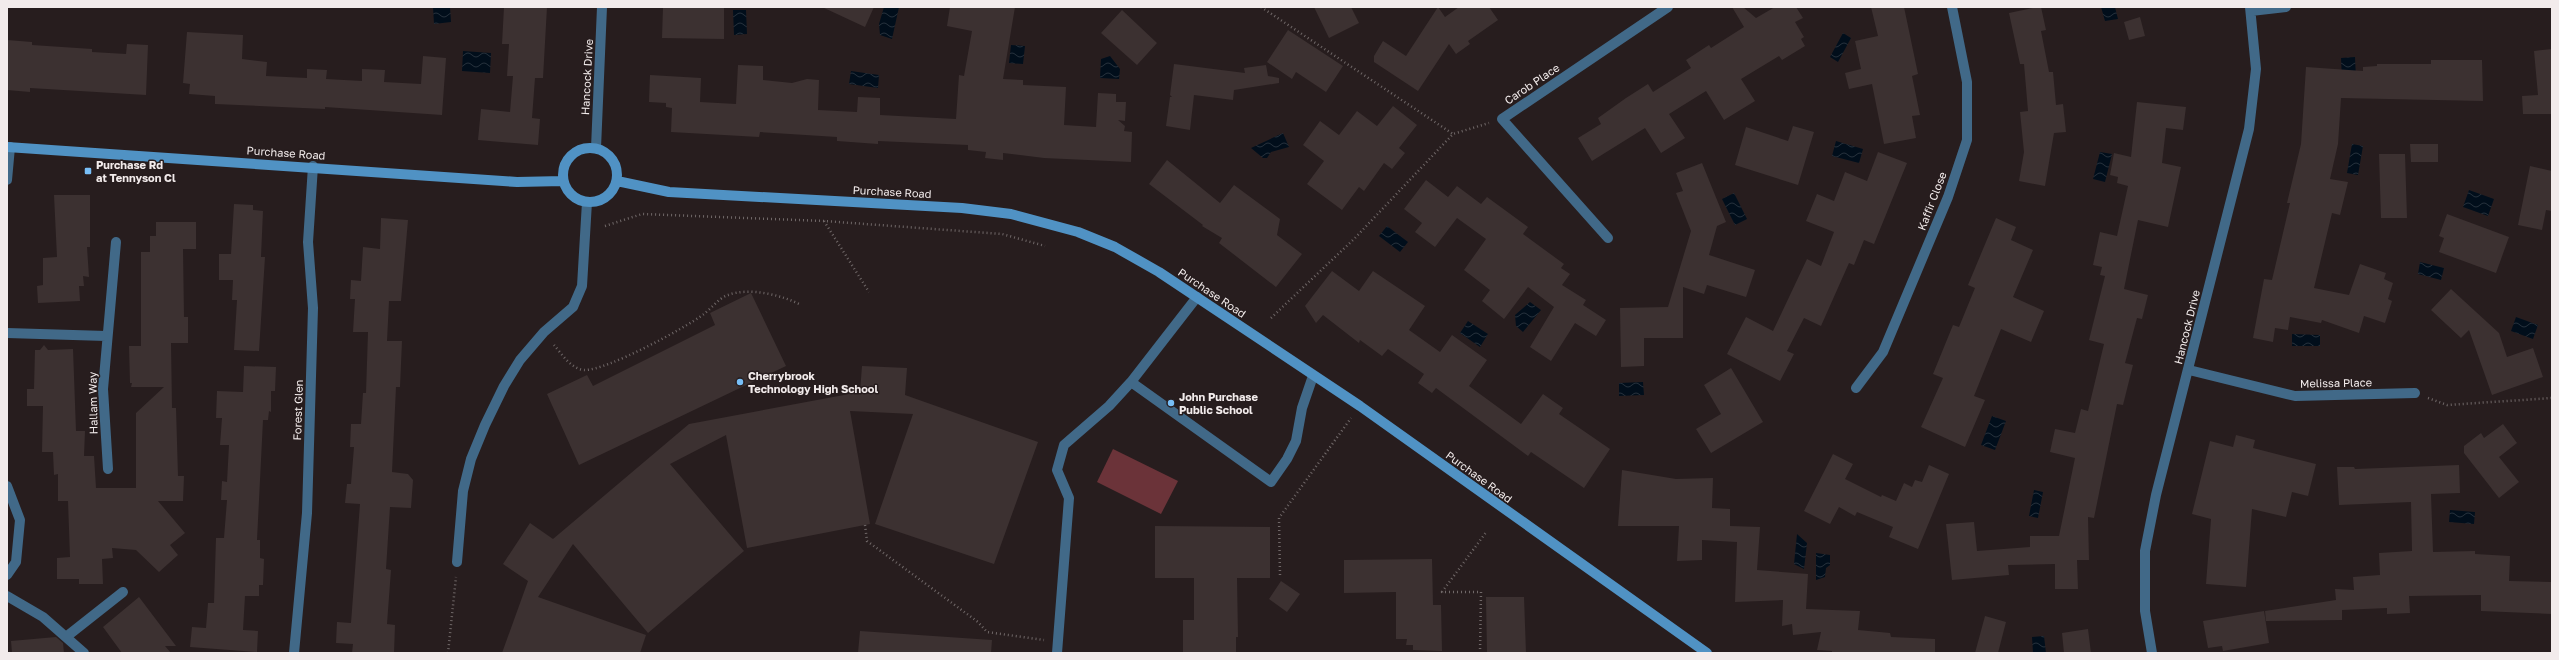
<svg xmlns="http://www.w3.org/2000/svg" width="2559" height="660" viewBox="0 0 2559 660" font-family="'Golos Text',sans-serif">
<defs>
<pattern id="water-waves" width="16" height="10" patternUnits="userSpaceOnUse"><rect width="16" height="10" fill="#010e1b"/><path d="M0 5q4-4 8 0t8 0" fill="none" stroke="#26313c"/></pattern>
</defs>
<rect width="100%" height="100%" fill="#271d1e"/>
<path fill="#6b3339" d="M1113,449L1178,481L1161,514L1097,482Z"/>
<path fill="url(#water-waves)" d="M433,7H450L451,22L434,24Z
M884,7H899L892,39L880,35L879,24Z
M2101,7H2115L2118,19L2105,21Z
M733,10H746L747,34L734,35Z
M1843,33L1851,38L1838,62L1830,57Z
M1011,45L1025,46L1023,64L1009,63Z
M463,51L491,53L490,73L462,71Z
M1110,56L1120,69L1119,79L1100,78L1101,59Z
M2355,57L2356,79L2342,80L2341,58Z
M851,71L879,75L878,88L849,84Z
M1283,133L1289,147L1271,152L1267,158H1263L1251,148Z
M1836,141L1863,149L1859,163L1832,156Z
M2352,144L2363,146L2358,175L2347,173Z
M2100,152L2112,154L2105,182L2093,179Z
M2469,190L2494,199L2488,216L2463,207Z
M1734,193L1747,219L1735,225L1722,199Z
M1387,226L1408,242L1400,252L1379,236Z
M2420,262L2444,268L2441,280L2418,274Z
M1530,302L1541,310L1523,332L1516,326L1515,315Z
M2516,317L2538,325L2533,339L2511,331Z
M1468,321L1488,334L1480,347L1460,333Z
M2292,334L2320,335V346H2292Z
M1643,382L1644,395L1619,396V383Z
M1992,416L2006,421L1995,450L1981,445Z
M2034,490L2043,492L2038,518L2029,516Z
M2450,510L2475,512L2474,524L2449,522Z
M1797,534L1807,543L1804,569L1794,564Z
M1816,553L1830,555V565L1826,568L1825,577L1816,580Z
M2044,636L2046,653H2033L2032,637Z"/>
<path fill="#3c3131" d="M504,7H547L543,78H535L532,118L540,119L538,145L478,140L481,109L510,112L513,76H507L509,44H502Z
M663,7H724V39L662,38Z
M822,7H874L865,27Z
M950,7H1015L1003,79L1023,80V85L1066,87L1064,125L1096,127L1098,93L1116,94V102H1126L1125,121L1118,120L1125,126L1124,131L1132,132L1131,162L1044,158L1003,153V160L985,158L986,152L968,150V145L878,141V144L837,141V137L760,132L759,137L671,132L672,108L666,107V103L649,102L650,75L701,78L700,102L736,104L738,65L763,66V80L792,83L807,79L819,80L818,110L857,112L858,97L880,98V115L956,119L959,75L964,76L972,31L947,26Z
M1314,7H1351L1359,23L1329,38Z
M1438,7L1445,17L1459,7H1489L1498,20L1468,41L1470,44L1456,54L1449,44L1418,91L1374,62V56L1383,41L1406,56Z
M1732,7H1743L1756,18L1775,7H1796L1803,18L1795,22L1804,37L1801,39L1805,46L1782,60L1779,56L1741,79L1755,101L1724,120L1706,91L1669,114L1685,138L1661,153L1645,128L1592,161L1578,138L1601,124L1598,118L1626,98L1648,84L1653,92L1691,68L1686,60L1709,45L1711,48L1744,27Z
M1871,7H1904L1918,74L1912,76L1920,115L1912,116L1916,138L1884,144L1872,84L1849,89L1845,73L1861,69L1855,41L1878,36Z
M2038,7H2041L2046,30L2041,31L2049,72H2053L2056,105L2063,104L2066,132L2054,133L2045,186L2019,181L2024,152L2020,112L2028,111L2024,64H2020L2009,13Z
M1122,10L1157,43L1137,65L1101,33Z
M2140,17L2145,36L2129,40L2124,22Z
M1288,30L1343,66L1326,92L1296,72L1292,79L1267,62Z
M187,32L243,35L242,59L267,62L266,76L307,78V69L327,70L326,79L362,81V69L385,70L384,82L421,84L423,56L446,58L442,115L325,107V109L215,104V96L189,94L190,84L183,83Z
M7,40L32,42V45L92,49V52L126,54L127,44L148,45L146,95L30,88V92L7,90Z
M2552,49V114H2523L2522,96L2538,95L2534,51Z
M2431,60H2482L2483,101L2341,98L2338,144L2330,179L2348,182L2340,215L2332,213L2314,288L2349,295L2360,264L2386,273L2384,279L2393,283L2388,299L2392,301L2385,323L2364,316L2359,333L2322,320L2321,323L2290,317L2288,330L2275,328L2273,342L2253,338L2264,279L2272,280L2290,203H2287L2301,144L2306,67L2363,71V67L2377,66V64H2431Z
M1174,64L1245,73L1244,68L1266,65L1268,76L1279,78V83L1234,90L1233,100L1194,95L1190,130L1166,126L1170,97H1172L1170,95Z
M2137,102L2186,107L2183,130L2166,128L2162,163L2181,167L2168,227L2138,220L2124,289L2148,295L2142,319L2137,318L2125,363L2133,365L2123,405L2117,404L2094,518L2088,517L2089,560H2077L2078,589H2055V564L2008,565L2009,575L1952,580L1946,524L1974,522L1977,551L2030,547V536H2059L2075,458L2050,452L2055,429L2075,433L2081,409L2088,411L2104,344L2089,340L2105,276L2100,275L2102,267L2093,265L2100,232L2117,236L2128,186L2117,183L2118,177L2110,175L2114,153L2131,157Z
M1393,106L1417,125L1399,148L1405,153L1392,169L1384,163L1364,191L1359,187L1342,210L1307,184L1324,161L1303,145L1320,121L1339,135L1357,111L1377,126Z
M1793,126L1814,132L1798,185L1735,165L1746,127L1788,141Z
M2410,144H2438V162H2411Z
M1878,152L1907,163L1874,244L1864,240L1854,265L1849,263L1821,326L1804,318L1787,351L1794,354L1780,381L1727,354L1746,317L1773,331L1807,259L1821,266L1834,232L1806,221L1817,194L1834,201L1845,172L1867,181Z
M2379,154H2405L2407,218H2381Z
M1167,160L1220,203L1234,185L1280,219L1277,235L1302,254L1276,287L1219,243L1222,238L1202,226L1203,225L1149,184Z
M1702,163L1726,222L1717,226L1709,255L1755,270L1746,297L1707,285L1704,294L1683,287V338H1644V366L1621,367L1620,308L1668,307L1691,231L1676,193L1683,191L1676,173Z
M2530,166L2552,171V211L2546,210L2542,230L2518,225Z
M1426,180L1448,197L1457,186L1481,204L1487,197L1528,227L1523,234L1564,264L1561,268L1570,274L1562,285L1586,300L1583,305L1606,320L1596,336L1575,323L1551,361L1530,347L1554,307L1528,287L1504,319L1482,301L1490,290L1464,270L1486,239L1457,218L1435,247L1415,232L1422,223L1404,209Z
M54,195H90V247H87L89,277L83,276L84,286H79L80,301L38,303L37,286L43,285V258L57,257Z
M234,204L253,205V210L263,211L261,257H265L259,351L234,350L237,300H232L233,280H219V254H231Z
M2447,214L2509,237L2496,273L2439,252L2444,238L2439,236Z
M381,218L408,220L401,301H389L387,341H402L400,387H396L392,472L408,474L413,480L411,508L390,507L386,569L391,570L387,624L395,625L394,653H352L353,644L336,643L337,622L351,623L360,504L345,503L347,484H351L354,447H350L351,424H361L363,393H366L368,332H353L355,299H350L351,280L361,281L363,247L380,249Z
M1996,218L2016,227L2011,240L2033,250L2013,297L2044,311L2031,342L2001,329L1974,396L1985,400L1965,447L1921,427L1943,378L1933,374L1953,325L1959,327L1975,288L1968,285Z
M156,222H196V249H183L184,317H188V343H171L172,408H176L178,476H184L183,501H158L185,533L170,545L178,555L159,572L136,550L112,548L113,558L102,559L103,584H79V579H57V558L70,557L68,501H58V474L54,475L53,452H42L43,406H27V389H34L35,350H40L44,345L48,350L73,349L76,431H85L84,456H94L96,488H136V413L164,387H131L132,383H130L129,346H141V252H150V236H156Z
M1332,271L1359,291L1373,271L1425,306L1409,330L1440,352L1452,335L1487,360L1469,386L1521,424L1543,394L1563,408L1559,414L1610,449L1584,488L1531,452L1528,456L1436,388L1432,393L1418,383L1424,374L1388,349L1382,356L1360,340L1359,343L1323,315L1316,323L1305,306Z
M2451,289L2499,333L2507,357L2533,348L2543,377L2492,395L2469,330L2461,338L2431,310Z
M751,293L786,366L579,465L547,394L587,375L593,386L715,325L710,313Z
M244,366L276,367L275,391H271V412L269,411L268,420H263L257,540H260V558L264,559L263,585H259V596H245L243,630L258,631L257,652L190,647L192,627L206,628L208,603H214L216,538H224L227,500H221L222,481L227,482L229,445H220L222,418H216L217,391L243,392Z
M862,366L907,368L905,395L1038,442L994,564L875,524L913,414L850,411L870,524L747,548L726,435L670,464L744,551L648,633L573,544L538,597L646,635L640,653H502L528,581L503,564L530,523L553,539L689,424L860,392Z
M1731,368L1763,422L1711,453L1696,429L1721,414L1704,385Z
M2503,424L2517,443L2499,457L2519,482L2499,498L2464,453V446L2481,433L2484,438Z
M2236,435L2255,440L2253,448L2316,464L2308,496L2292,492L2286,517L2252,509L2246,587L2206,584L2211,519L2192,514L2210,441L2233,447Z
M1833,454L1853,464L1845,479L1881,497L1882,495L1896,501L1904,483L1912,487L1915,480L1922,482L1929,465L1949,474L1918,549L1889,537L1893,527L1857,512L1855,516L1839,507L1830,524L1804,511Z
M2459,465L2460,493L2431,494L2433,552L2475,551V554L2510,556L2509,581L2552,582V614L2481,611V595L2409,596L2410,613L2387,614V608L2342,610V620L2266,621L2265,611L2336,600L2335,589L2354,590L2353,577L2380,575L2379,553L2412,551L2411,502L2339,505L2337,467H2354L2355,469Z
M1622,470L1676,479L1713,478L1712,508L1730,509V526L1760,527L1757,570L1808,574L1806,609L1860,611L1858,630L1890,633L1891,637L1935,639V653H1832V651L1817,650L1821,632L1793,635L1792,624L1782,626L1783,600L1735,602L1737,542L1702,540V560L1677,561L1679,526H1618Z
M1155,526L1270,527V578H1237L1238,637H1236V653H1183V620H1194V578H1155Z
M1432,559L1433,605H1441L1442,651L1413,650V645H1406L1407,639H1396V592L1344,593V560Z
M1281,581L1300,594L1287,612L1269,599Z
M139,597L176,646H165L171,653H122L103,627Z
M1486,597H1524L1526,653H1487Z
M2264,611L2269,643L2223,651L2222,646L2208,648L2203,621Z
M1985,616L2006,622L1998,653H1975Z
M2088,629L2091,653H2064L2062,633Z
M860,631L992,640L991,653H858Z
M56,637L63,643L64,653H12L11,641Z"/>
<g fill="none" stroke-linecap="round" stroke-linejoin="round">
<path stroke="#706868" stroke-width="2.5" stroke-dasharray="1 3" stroke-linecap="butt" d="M1261,7L1453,134
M824,221L869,292
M605,226L642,214L824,221L1002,234L1045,246
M1271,318L1355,238L1453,134L1489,123
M554,345C561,353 571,369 584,370C606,371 685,328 704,314C712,308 719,298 728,295C749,287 782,295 801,305
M2428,398L2447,405L2552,398
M865,525L867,541L978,622L987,632L1044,640
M1280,575L1279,518L1351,418
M448,653L456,577
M1480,653L1481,592H1442L1487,531"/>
<path stroke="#416988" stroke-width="10" d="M7,333L106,336
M1131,382L1271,482L1287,459L1296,441L1302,408L1313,376
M108,469L103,389L116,242
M457,562L463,491L471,459L485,425L504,386L520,360L544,332L573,307L582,286L587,202
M7,596L43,617L84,653
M66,637L123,592
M1057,653L1069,498L1057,470L1064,445L1109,406L1131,382L1197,297"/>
<path stroke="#416988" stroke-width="10" d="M2251,11L2286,7
M596,148L602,7
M7,180L10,147
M1608,238L1502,119L1668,7
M2189,370L2295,396L2415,393
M1856,388L1883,352L1948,197L1967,140V82L1952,7
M7,486L20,520L16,562L7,575
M294,653L307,513L313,308L308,242L313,166
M2152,653L2145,611V551L2156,495L2249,129L2256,69L2250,7"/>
<path stroke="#5092c4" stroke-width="10" d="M7,147L517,182L563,181
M563 175a27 27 0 1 1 54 0a27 27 0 1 1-54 0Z
M617,181L669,192L962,208L1011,214L1078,232L1115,247L1159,272L1360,406L1707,653"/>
</g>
<g fill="#78bff7" stroke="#271d1e" stroke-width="1.5">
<rect x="84" y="167" width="8" height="8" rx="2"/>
<circle cx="740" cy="382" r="4"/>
<circle cx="1171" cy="403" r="4"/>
</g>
<g text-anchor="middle" stroke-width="3" stroke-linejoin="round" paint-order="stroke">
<g font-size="11" fill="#f2ebeb" stroke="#271d1e">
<text transform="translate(587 77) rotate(-87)" y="4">Hancock Drive</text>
<text transform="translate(1532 84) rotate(-34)" y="4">Carob Place</text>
<text transform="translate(286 153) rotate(4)" y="4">Purchase Road</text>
<text transform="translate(892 192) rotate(3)" y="4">Purchase Road</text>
<text transform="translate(1932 201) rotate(-69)" y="4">Kaffir Close</text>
<text transform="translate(1212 293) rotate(34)" y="4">Purchase Road</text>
<text transform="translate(2187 327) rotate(-76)" y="4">Hancock Drive</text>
<text transform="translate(2336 383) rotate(-1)" y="4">Melissa Place</text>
<text transform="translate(93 403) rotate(-91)" y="4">Hallam Way</text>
<text transform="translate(298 410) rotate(-88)" y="4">Forest Glen</text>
<text transform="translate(1479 477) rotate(36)" y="4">Purchase Road</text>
</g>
<g font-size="11" font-weight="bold" fill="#f2ebeb" stroke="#271d1e" text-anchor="start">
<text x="96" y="169">Purchase Rd<tspan x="96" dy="13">at Tennyson Cl</tspan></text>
<text x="748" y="380">Cherrybrook<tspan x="748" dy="13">Technology High School</tspan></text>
<text x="1179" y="401">John Purchase<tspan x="1179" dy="13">Public School</tspan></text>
</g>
</g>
<rect width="2559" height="660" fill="none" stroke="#f2ebeb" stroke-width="16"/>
</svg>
